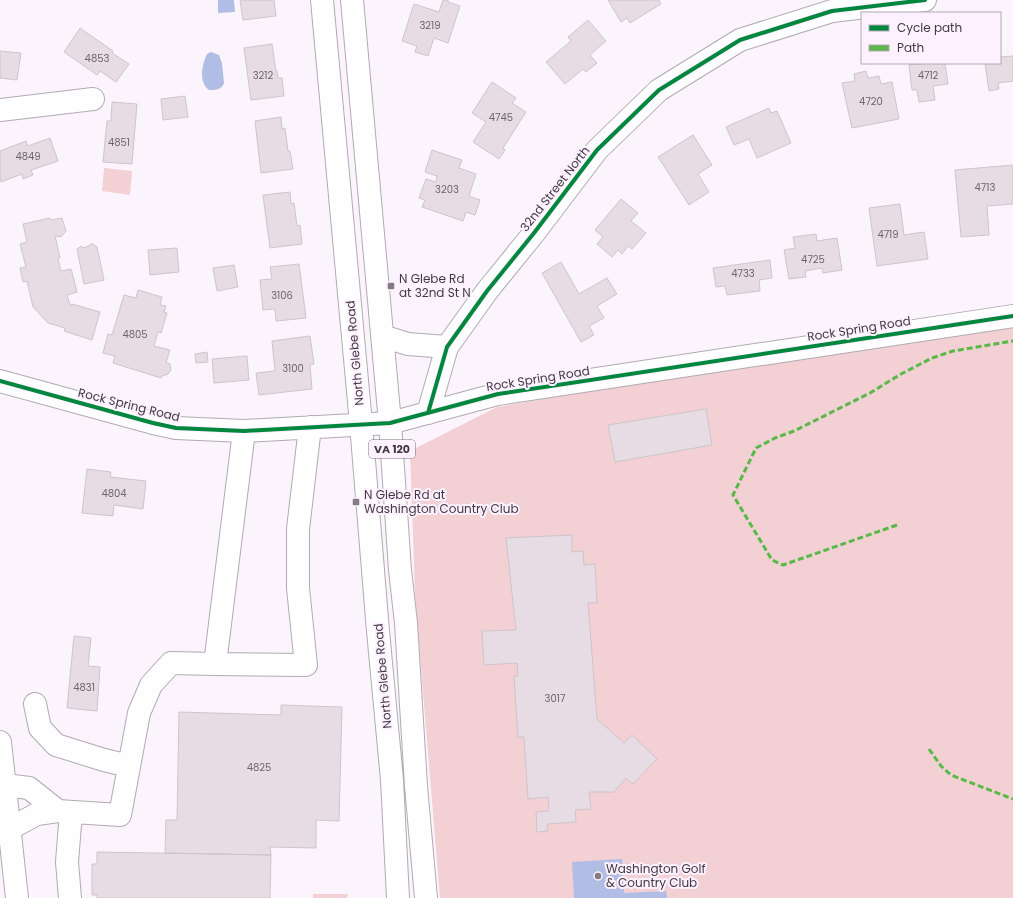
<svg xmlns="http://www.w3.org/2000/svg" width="1013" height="898" viewBox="0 0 1013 898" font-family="Poppins,sans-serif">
<rect width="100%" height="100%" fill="#fbf4fc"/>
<path fill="#f2d0d4" d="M104,168L132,171L130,195L102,191Z
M1013,328V898H440L415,595L410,451L497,407L677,376Z
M313,894H348L347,898H313Z"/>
<path fill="#b2bde6" d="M218,0H234L235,12L218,13Z
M211,52L219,55L222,63L224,83C222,90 215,90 209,90C198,81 202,65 207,54Z
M622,859L624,893L666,891L667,898H574L572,862Z"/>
<path fill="#e8dce4" stroke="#ccc5ca" d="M240,0H274L276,16L243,20Z
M443,0H448V2L460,6L448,43L434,38L428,56L415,52L417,46L402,41L414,4L439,12Z
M608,0H659L661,4L630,23L627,18L621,22Z
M588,20L606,41L590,55L597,63L586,72L583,69L565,84L546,62L571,41L568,37Z
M80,28L113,51L112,53L129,64L116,82L100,71L97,75L64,52Z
M272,44L276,71H277L278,78H282L284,96L251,100L244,48Z
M0,51L21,53L17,80L0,78Z
M1013,56V81L998,83L999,89L989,91L985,63H1000V57Z
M925,63H945L948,84L933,86L935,100L919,102L917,90H912L909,65Z
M866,71L868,78L879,76L881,84L892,82L899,119L852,128L842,83L855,81L854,74Z
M492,82L516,98L512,103L526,112L503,148L505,150L499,159L473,142L486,122L472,113Z
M185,96L188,117L163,120L161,99Z
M112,102L137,104L132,164L103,162L107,121H111Z
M769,108L771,113L777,111L791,143L757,158L749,139L734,145L726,127Z
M281,117L282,129L285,128L288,151H290L293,169L261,173L255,121Z
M693,135L712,165L698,174L709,192L689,205L658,157Z
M50,138L58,161L31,170L33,175L23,179L22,174L1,182L0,179V151L26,141L28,146Z
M432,150L462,160L459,168L476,174L469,196L480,200L475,215L466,212L463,221L422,207L425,200L419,198L426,179L436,182L437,176L425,172Z
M1013,165V204L987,206L989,235L961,237L955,170Z
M290,192L291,204L294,203L297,226L300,225L302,244L270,248L263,195Z
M621,199L638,213L631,221L646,233L632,249L628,246L622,254L618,250L612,257L597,244L603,237L595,230Z
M900,204L904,235L924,232L928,259L877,266L869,208Z
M50,218L51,220L62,218L66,231L62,236L57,237V236H55L60,258L58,259L61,271L71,269L77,292L67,295L70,305L71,306L72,304L100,312L92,340L64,331L65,328L48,323L33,307L27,281L23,282L20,268L26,267L20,244L27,242L23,224Z
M816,234L817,241L837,238L842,270L823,273L822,268L805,271L806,277L789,279L784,250L795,248L793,237Z
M90,244H93L97,247L104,280L84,284L77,249L82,246L83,248L89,246Z
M177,248L179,272L150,275L148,250Z
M770,260L772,278L759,280L760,291L727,295L725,286L716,287L713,268Z
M561,262L579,294L607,278L617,294L597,306L604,318L589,326L594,335L581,342L542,273Z
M299,264L306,318L276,321L275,309L263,310L260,280L272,279L270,267Z
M234,265L238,287L217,291L213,268Z
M138,290L162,297L160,305L166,306L164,312L167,313L161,333L158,332L154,346L170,350L166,362L170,364L171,370L168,374L162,376L161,378L113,363L115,356L103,353L108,334L112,335L124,295L136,298Z
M310,336L314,364L310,365L312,389L259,395L256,373L275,371L272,341Z
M207,352L208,362L196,363L195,354Z
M247,356L249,380L214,383L212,359Z
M706,409L712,445L615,462L608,425Z
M87,469L111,472L110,477L146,481L143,509L114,505L113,516L82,513Z
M572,535V552L583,551L584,565L595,564L597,603H588L597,719L624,743L632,735L657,759L633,784L626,778L614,792H589L591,809L575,810L576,822L547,824L548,831L537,832L536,812L549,811L548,797L528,799L524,737H518L514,676H518L517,663L484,665L482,631L516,630L506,538Z
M74,636L91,638L88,666L100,667L97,711L67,708Z
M281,705L342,707L339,821L316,820V848L270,847L271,855L165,853L166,820H177L179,712L281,715Z
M97,852L271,855L270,898H97V895H92V864H97Z"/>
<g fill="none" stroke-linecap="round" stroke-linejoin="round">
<g stroke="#b0abb1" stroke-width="24">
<path id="minor" d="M0,110L93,99
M0,381L153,423L176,428L244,431L390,423L498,394L1013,316
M428,413L447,347L487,291L534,233L597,150L659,90L740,40L832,11L925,0
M244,431L215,664L306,665L298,588V529L310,427
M35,704L40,728L56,745L104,760L129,766
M5,785L29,788L58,811
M9,829L37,814L58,811L120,815L139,713L151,685L171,663L215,664
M70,898L67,862L71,812"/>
</g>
<g stroke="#b0abb1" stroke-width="24">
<path id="major" d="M322,0L361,424L378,631L392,780L398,898
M352,0L390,423L400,570L406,623L416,786L426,898
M382,336L408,344L447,347
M0,742L17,898"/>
</g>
<use href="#minor" stroke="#fefdff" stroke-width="22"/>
<use href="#major" stroke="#fefdff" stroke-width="22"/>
<path stroke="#58b947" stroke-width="3" stroke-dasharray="6 3" stroke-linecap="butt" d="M897,525L783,565L772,560L733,495L756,448L775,438L794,431L870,393L901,374L932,358L953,351L1013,341
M929,749L941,766L951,775L1013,799"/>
<g stroke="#fef1ff" stroke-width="6">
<path id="cycleway" d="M0,381L153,423L176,428L244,431L390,423L498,394L1013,316
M428,413L447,347L487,291L534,233L597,150L659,90L740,40L832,11L925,0"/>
</g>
<use href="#cycleway" stroke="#00873e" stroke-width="4"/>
</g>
<g fill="#817b82" stroke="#fef1ff" stroke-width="1.5">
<rect x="387" y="282" width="8" height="8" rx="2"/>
<rect x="352" y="498" width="8" height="8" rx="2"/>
<circle cx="598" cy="876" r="4"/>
</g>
<g text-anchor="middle" stroke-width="4" stroke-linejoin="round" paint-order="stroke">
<g font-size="10" fill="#6d656c">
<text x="430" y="29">3219</text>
<text x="97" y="62">4853</text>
<text x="263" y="79">3212</text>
<text x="928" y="79">4712</text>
<text x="871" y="105">4720</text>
<text x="501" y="121">4745</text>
<text x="119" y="146">4851</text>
<text x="28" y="160">4849</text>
<text x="985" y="191">4713</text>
<text x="447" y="193">3203</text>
<text x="888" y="238">4719</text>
<text x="813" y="263">4725</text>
<text x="743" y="277">4733</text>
<text x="282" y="299">3106</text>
<text x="135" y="338">4805</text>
<text x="293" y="372">3100</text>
<text x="114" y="497">4804</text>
<text x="84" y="691">4831</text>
<text x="555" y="702">3017</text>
<text x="259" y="771">4825</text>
</g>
<rect fill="#fef1ff" stroke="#797179" stroke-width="1" x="369" y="440" width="46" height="18" rx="3"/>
<g font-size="11" font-weight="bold" fill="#403a40">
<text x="392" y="453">VA 120</text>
</g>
<g font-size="12" fill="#403a40" stroke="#fef1ff">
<text transform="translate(555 189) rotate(-52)" y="4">32nd Street North</text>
<text transform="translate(859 329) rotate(-9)" y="4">Rock Spring Road</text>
<text transform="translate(355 353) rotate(-95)" y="4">North Glebe Road</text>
<text transform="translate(538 379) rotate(-9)" y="4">Rock Spring Road</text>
<text transform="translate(129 405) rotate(14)" y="4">Rock Spring Road</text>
<text transform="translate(383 676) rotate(-95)" y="4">North Glebe Road</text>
</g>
<g font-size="12" fill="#403a40" stroke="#fef1ff" text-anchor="start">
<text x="399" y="283">N Glebe Rd<tspan x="399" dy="14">at 32nd St N</tspan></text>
<text x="364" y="499">N Glebe Rd at<tspan x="364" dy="14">Washington Country Club</tspan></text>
<text x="606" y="873">Washington Golf<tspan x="606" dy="14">&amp; Country Club</tspan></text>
</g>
</g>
<rect x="861" y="12" width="140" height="52" fill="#fef1ff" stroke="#b2a8b3"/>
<rect x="869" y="25" width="20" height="6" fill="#00873e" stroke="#b2a8b3"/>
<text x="897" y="32" font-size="12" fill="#403a40">Cycle path</text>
<rect x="869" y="45" width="20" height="6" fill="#58b947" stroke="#b2a8b3"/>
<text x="897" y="52" font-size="12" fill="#403a40">Path</text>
</svg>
